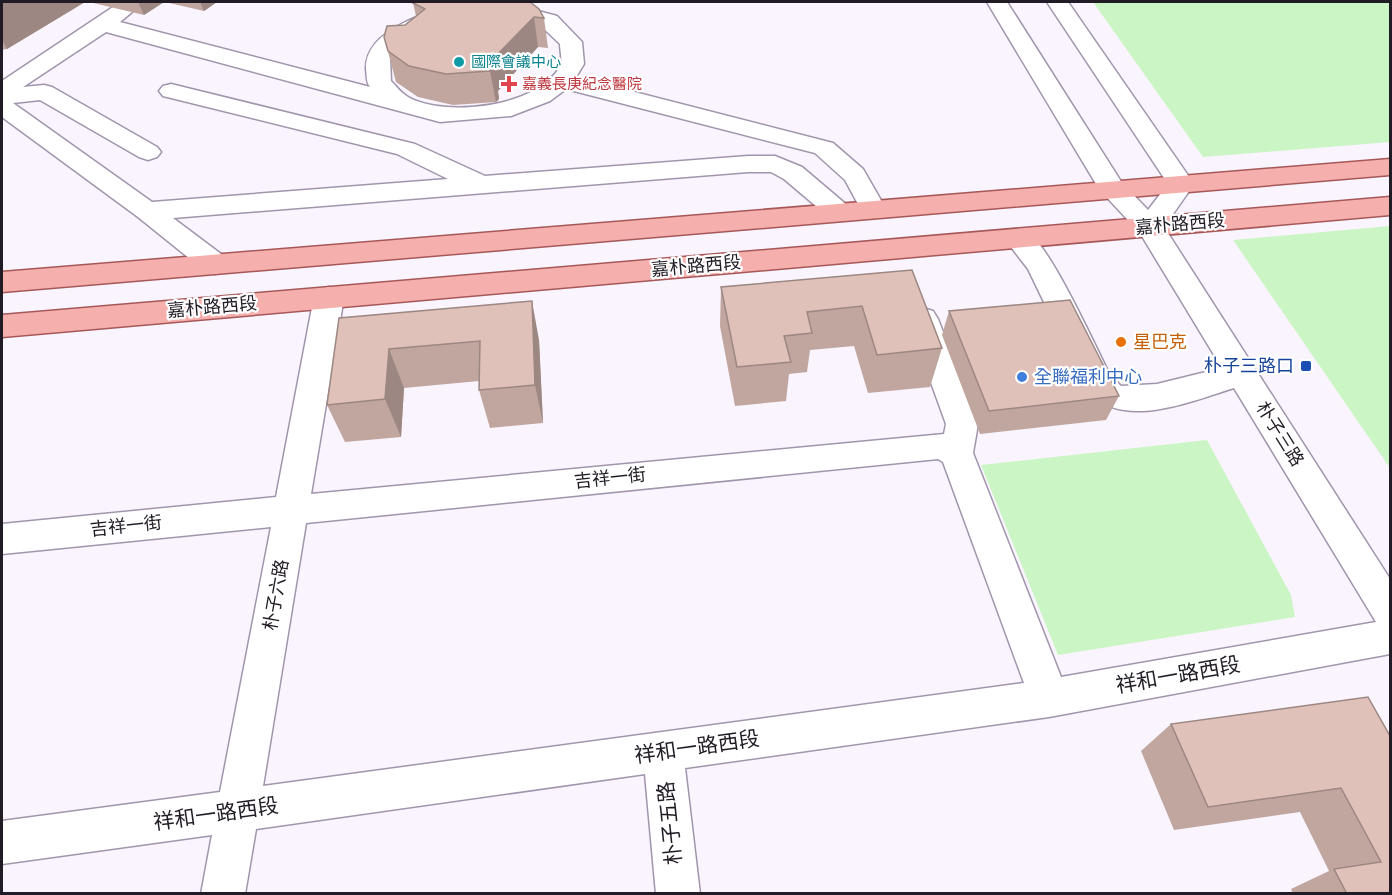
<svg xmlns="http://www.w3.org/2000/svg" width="1392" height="895" viewBox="0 0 1392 895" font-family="Commissioner,'Noto Sans TC',sans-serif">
<rect width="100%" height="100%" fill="#f9f4fe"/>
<path fill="#ccf5c5" d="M1093,2H1390V142L1203,157Z
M1390,226V468L1233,240Z
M1207,440L1291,595L1295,617L1058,655L981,465Z"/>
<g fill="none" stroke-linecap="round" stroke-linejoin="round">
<g stroke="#a195ad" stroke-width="3">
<path id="minor" d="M466,2L508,3L557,16L582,42L584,64L576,77L833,143L863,169L886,209L882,215L873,218L864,215L845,180L815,153L566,89L550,101L511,116L440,122L106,32L23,87L44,85L52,87L157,147L161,152L157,157L148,160L139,157L40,100L13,103L152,202L448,179L397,154L163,96L159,91L163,86L171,84L415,144L485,176L748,156H775L802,167L848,206L852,212L848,218L839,221L830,218L784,179L771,172H748L173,218L225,257L229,264L225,271L215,274L205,271L138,217L2,117V81L113,7L121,6L129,7L132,12L120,22L370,87C366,82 367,76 366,69C365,27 435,10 466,2ZM478,12L506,15L541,26L560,44C560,51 563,60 560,66C540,107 444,118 408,97C401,93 396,86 391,81L390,59C406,28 447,20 478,12Z
M987,2H1007L1122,183L1148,210L1168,184L1047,2H1068L1194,184L1164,227L1390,579V654L1049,717L685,768L700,894H656L645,774L256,829L245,894H201L212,835L2,864V821L220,792L271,527L2,554V524L276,497L314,297L319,290L329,287L339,290L344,297L311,494L944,434L946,424L908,319L913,311L923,308L933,311L938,319L978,424L973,453L1061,677L1376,622L1234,388C1191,401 1124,431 1087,391L1028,269L1004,238L1008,232C1015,230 1020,228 1026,231C1049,243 1096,348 1110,375L1121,386L1157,384L1222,368L1140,233L1099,189ZM938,459L943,462L1024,683L263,786L306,523Z"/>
</g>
<g stroke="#a65859" stroke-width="3">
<path id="major" d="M1390,159V175L2,292V272Z
M1390,197V215L2,337V315Z"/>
</g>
<use href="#minor" fill="#fff" fill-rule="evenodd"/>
<use href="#major" fill="#f5afad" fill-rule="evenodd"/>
</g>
<path fill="#c0a69f" d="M2,2H85L7,49L2,50Z
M89,2H164L144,15Z
M165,2H217L204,11Z
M413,3L544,18L548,48L538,47L498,91L499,99L496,102L453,105L418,97L396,82L384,37L405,25L416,16Z
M912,270L942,348L930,387L868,393L854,346L810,350L807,372L789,374L786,401L735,406L720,326L721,287Z
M949,311L1119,396L1106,420L980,434L942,335Z
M339,318L539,340L543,423L490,428L479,390V381L404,388L401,437L345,442L327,405Z
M1368,697L1390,894H1293L1291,889L1329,871L1300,812L1174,830L1141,751L1171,724Z"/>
<path fill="#9c8782" d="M2,2H85L7,49L2,40Z
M138,2H164L144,15Z
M200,2H217L204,11Z
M534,17L538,47L498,91L499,99L496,102L490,71L486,66Z
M532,301L539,340L543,423L535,385Z
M389,349L404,388L401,437L385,399Z"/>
<path fill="#dfc1b9" stroke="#9c8782" stroke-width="1.5" d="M419,2H530L539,9L544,18L534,17L486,66L493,68L490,71L446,74L409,66L388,51L384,37L387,26L405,25L425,9L413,3Z
M912,270L942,348L877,355L862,306L807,312L812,333L784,336L791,362L737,367L721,287Z
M1070,300L1119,396L989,411L949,311Z
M532,301L535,385L479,390L480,341L435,345L389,349L385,399L327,405L339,318Z
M1368,697L1390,736V894H1347L1334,869L1381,862L1341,788L1208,807L1171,724Z"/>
<circle fill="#0f9aa8" stroke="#fff" stroke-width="2" cx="459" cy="62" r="6"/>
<path fill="#e0444e" stroke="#fff" stroke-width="2" d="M506 75h6v6h6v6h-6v6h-6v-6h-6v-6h6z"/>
<circle fill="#e8710a" stroke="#fff" stroke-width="2" cx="1121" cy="342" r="6"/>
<rect fill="#1a4fb4" stroke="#fff" stroke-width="2" x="1300" y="360" width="12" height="12" rx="3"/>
<circle fill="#3f7fe0" stroke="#fff" stroke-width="2" cx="1022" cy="377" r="6"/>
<g text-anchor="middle" stroke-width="4.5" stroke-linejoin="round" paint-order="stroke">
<g font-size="15" fill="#0d838f" stroke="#fff" text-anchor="start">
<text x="471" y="67">國際會議中心</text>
</g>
<g font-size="15" fill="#be3a42" stroke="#fff" text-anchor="start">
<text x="522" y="89">嘉義長庚紀念醫院</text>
</g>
<g font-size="18" fill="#201b24" stroke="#fff">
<text transform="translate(1180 224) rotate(-5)" y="6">嘉朴路西段</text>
<text transform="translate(696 266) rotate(-5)" y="6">嘉朴路西段</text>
<text transform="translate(212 307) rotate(-5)" y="6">嘉朴路西段</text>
<text transform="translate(1280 434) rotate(58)" y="6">朴子三路</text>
<text transform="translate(610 478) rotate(-6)" y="6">吉祥一街</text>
<text transform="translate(126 526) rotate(-6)" y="6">吉祥一街</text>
<text transform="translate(276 595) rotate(-80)" y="6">朴子六路</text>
</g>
<g font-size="18" fill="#c56008" stroke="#fff" text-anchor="start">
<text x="1133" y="348">星巴克</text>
</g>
<g font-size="18" fill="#164399" stroke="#fff" text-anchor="end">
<text x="1294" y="372">朴子三路口</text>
</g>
<g font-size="18" fill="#366cbe" stroke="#fff" text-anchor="start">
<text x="1034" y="383">全聯福利中心</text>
</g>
<g font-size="21" fill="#201b24" stroke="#fff">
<text transform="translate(1178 675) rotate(-10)" y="7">祥和一路西段</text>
<text transform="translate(697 747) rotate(-8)" y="7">祥和一路西段</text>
<text transform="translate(216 814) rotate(-8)" y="7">祥和一路西段</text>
<text transform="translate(670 823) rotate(-96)" y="7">朴子五路</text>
</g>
</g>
<rect width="1392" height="895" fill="none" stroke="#201b24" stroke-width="6"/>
</svg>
